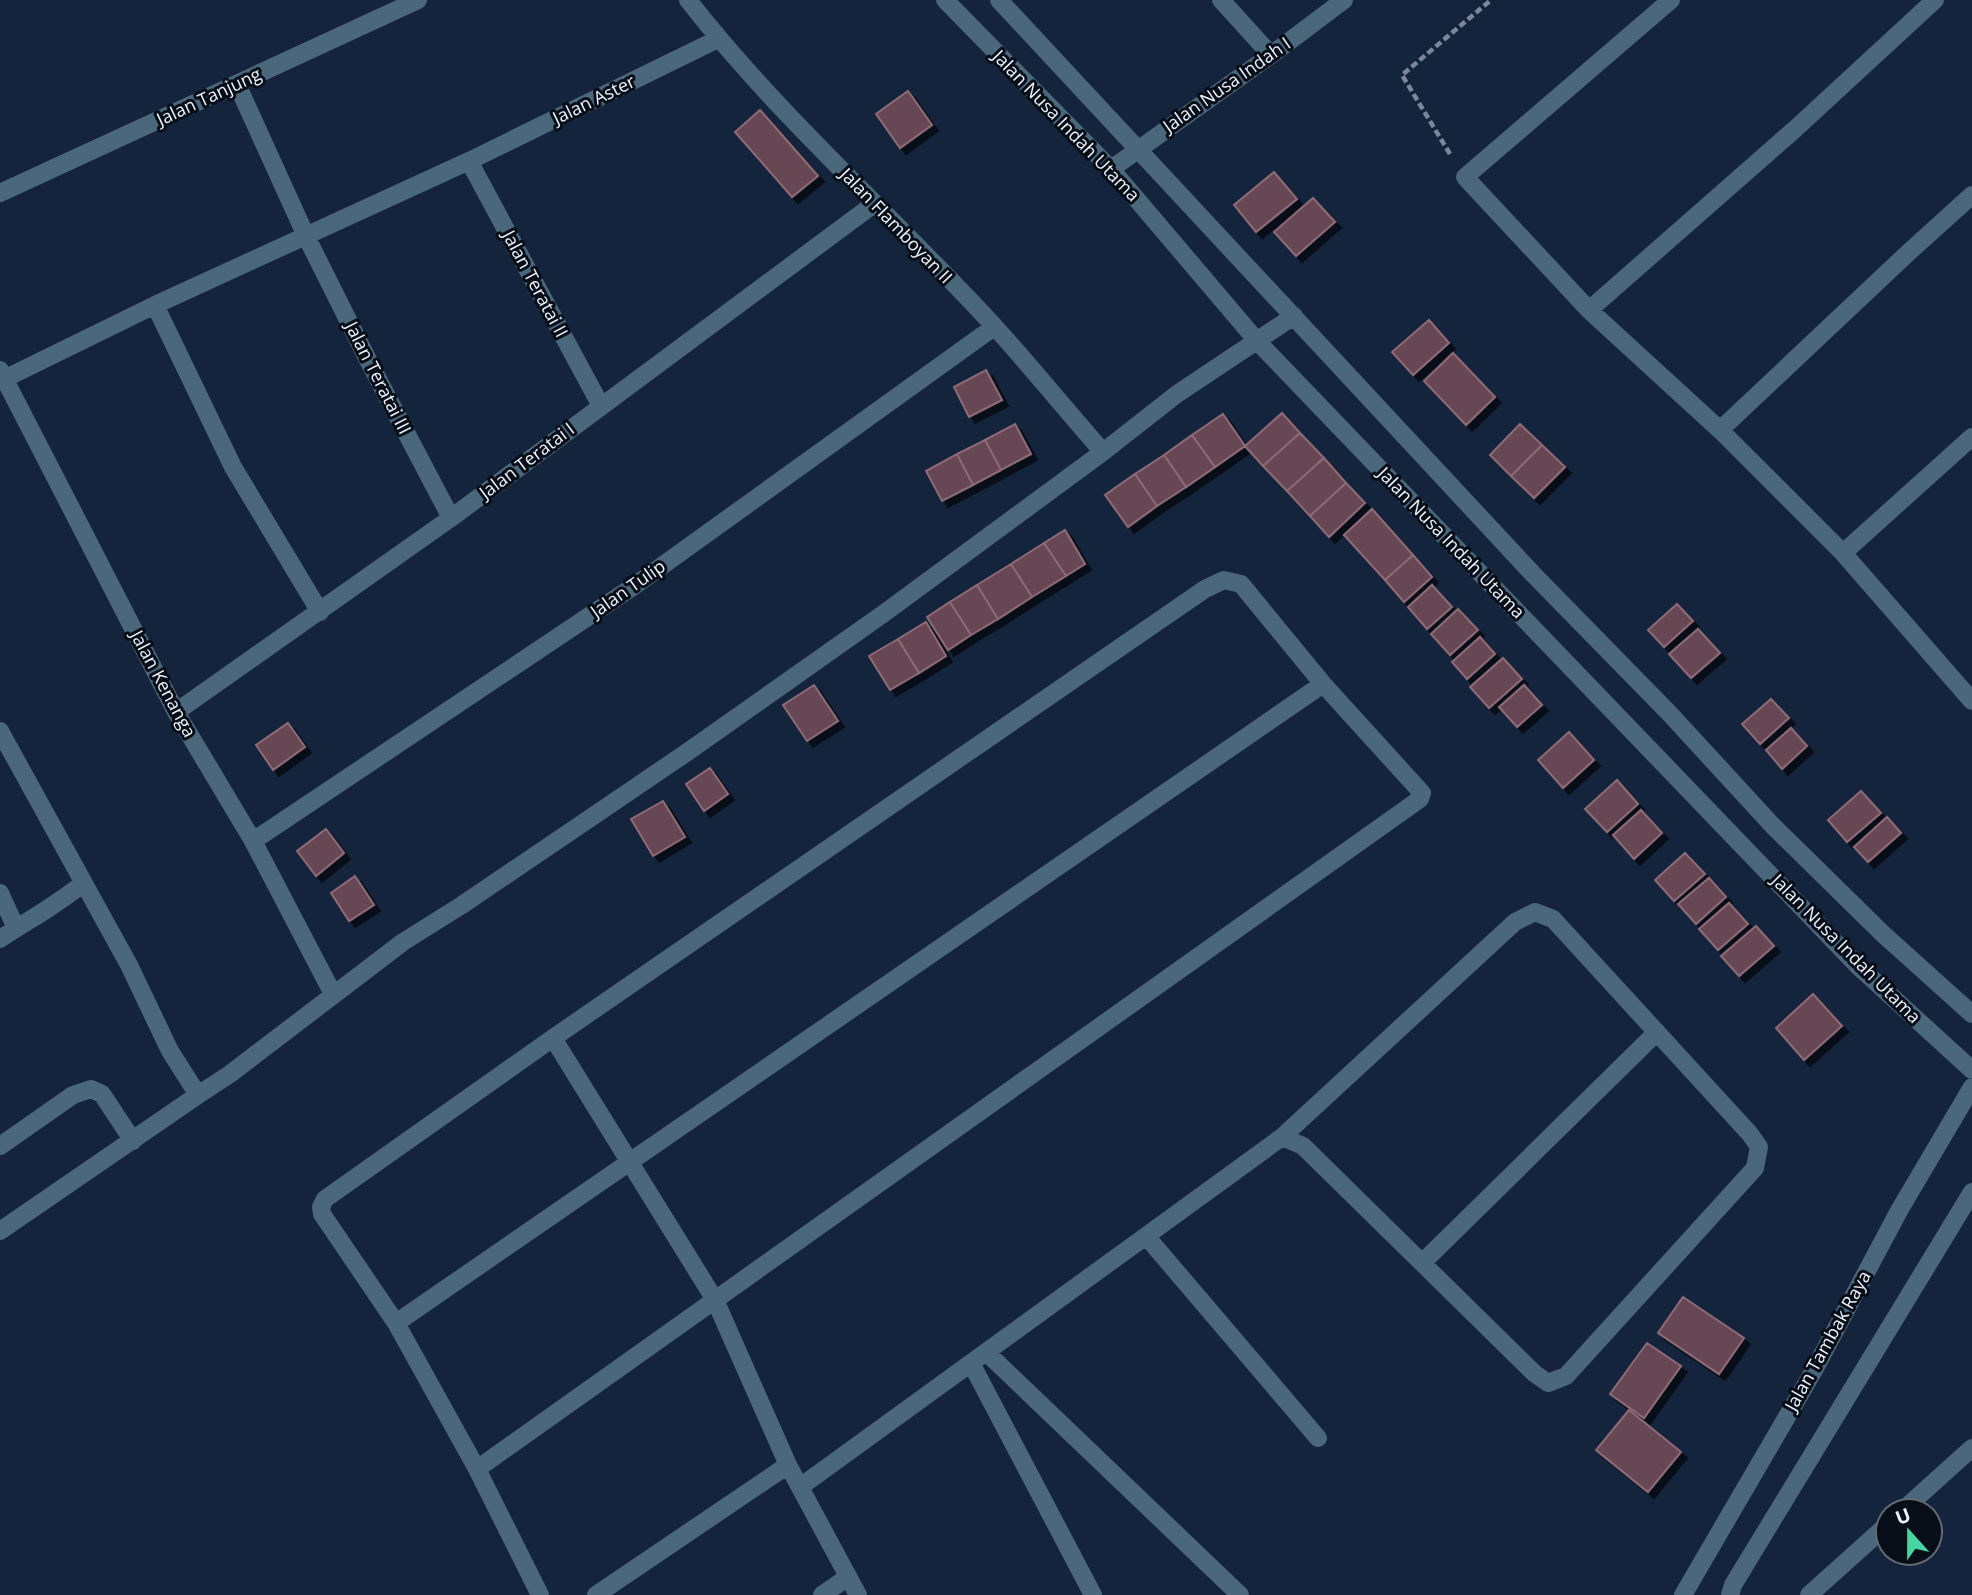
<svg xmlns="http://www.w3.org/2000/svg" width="1972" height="1595" viewBox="0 0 1972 1595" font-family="'Open Sans',sans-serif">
<defs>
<filter id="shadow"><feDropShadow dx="6" dy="6" stdDeviation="0" flood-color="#0009"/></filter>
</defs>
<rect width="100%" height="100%" fill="#14243c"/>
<path fill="#684754" stroke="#8e6a77" stroke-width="2" filter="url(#shadow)" d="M908,91L932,125L900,148L876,114Z
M760,110L818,176L792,197L735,132Z
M1274,172L1297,199L1256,232L1234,205Z
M1313,198L1335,222L1296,256L1274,232Z
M1429,320L1449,343L1413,375L1392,352Z
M1453,353L1495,397L1466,425L1424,381Z
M986,370L1002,400L969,417L954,387Z
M1282,413L1300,433L1263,466L1245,446Z
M1223,414L1245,446L1215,467L1192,435Z
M1015,424L1031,454L1001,470L985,440Z
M1520,424L1542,445L1511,476L1490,455Z
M1300,433L1324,458L1287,491L1263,466Z
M1192,435L1215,467L1186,487L1164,455Z
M985,440L1001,470L973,485L957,454Z
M1542,445L1565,467L1534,498L1511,476Z
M957,454L973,485L942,501L926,471Z
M1164,455L1186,487L1157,506L1135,474Z
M1324,458L1346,483L1310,516L1287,491Z
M1135,474L1157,506L1128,527L1105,495Z
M1346,483L1365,503L1329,537L1310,516Z
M1372,509L1413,555L1385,580L1344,535Z
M1065,530L1085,564L1066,576L1044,543Z
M1044,543L1066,576L1032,597L1011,564Z
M1413,555L1432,577L1404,602L1385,580Z
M1011,564L1032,597L998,619L977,585Z
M977,585L998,619L971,635L950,602Z
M1432,585L1452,607L1427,629L1408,607Z
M950,602L971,635L948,650L927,617Z
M1677,604L1693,621L1664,647L1648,630Z
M1458,609L1478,630L1450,655L1431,634Z
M926,622L946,656L919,673L898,639Z
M1698,629L1720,653L1691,678L1669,654Z
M1480,637L1495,654L1467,679L1452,662Z
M898,639L919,673L890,690L869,656Z
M1503,658L1522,679L1489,708L1470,687Z
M814,685L838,721L807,741L783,705Z
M1524,685L1542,705L1517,727L1499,707Z
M1771,699L1789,718L1760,744L1742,724Z
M288,723L305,747L273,770L256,745Z
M1791,728L1807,746L1782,769L1766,750Z
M1569,732L1594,760L1563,788L1538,760Z
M710,768L728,794L704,811L686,784Z
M1617,780L1638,804L1607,832L1585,809Z
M1861,791L1881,813L1847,842L1828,820Z
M663,801L685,837L653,856L631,819Z
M1641,810L1662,833L1634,859L1613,835Z
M1887,817L1901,833L1868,862L1854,847Z
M326,829L344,853L316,876L297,851Z
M1685,853L1705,874L1674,901L1655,880Z
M355,876L374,905L349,921L331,893Z
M1709,878L1726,897L1696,924L1678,904Z
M1729,903L1748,924L1718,950L1699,929Z
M1756,926L1774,946L1739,976L1721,956Z
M1813,994L1842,1026L1804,1060L1776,1028Z
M1683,1297L1744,1338L1719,1374L1658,1333Z
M1647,1343L1681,1366L1644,1418L1610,1394Z
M1629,1410L1681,1452L1648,1492L1596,1450Z"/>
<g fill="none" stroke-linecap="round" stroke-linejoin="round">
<path stroke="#7c8799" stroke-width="4.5" stroke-dasharray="7 3.5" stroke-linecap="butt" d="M1450,154L1402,75L1491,0"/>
<path stroke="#4b677c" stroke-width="18" d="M688,0C780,118 894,217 995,327C1032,368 1067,411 1103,452
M945,0L1111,169L1257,341L1355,443L1857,965L1972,1070
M999,0L1532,573L1670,714L1773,826L1883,934L1972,1014
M1221,0L1271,55
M1671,0L1465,177L1589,310L1720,430L1843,553L1972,701
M237,84L306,236L368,360L451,518
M469,161L601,406
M1111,169L1271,55L1344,0
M0,193L418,0
M155,305L233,467L320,612
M1589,310L1794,130L1935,0
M0,370L176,712L253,841L333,994
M4,379L155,305L469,161L718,39
M1720,430L1909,252L1972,195
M1843,553L1972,437
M176,712L451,518L874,204
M0,731L129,965L170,1051L198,1095L230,1074L403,942L462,905L686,753L883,614L1103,452L1177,394L1294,316
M253,841L634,586L994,327
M0,893L16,928
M0,939C27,921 57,905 82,884
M0,1146L73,1095L91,1089L102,1094L133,1141
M0,1231L198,1095
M1146,1236L1282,1137L1515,922L1535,912L1553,919L1750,1134L1759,1147L1755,1168L1566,1376L1548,1383L1534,1373L1303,1146L1282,1137
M1422,1263L1657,1032
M396,1323L1323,684
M986,1352L1240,1595
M971,1363L1093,1595
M477,1469L1420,799L1422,793L1323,684L1241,584L1224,580L1205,589L553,1038L715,1300L788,1465L858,1595
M800,1487L1146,1236L1318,1438
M1902,1511L1972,1448
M540,1595L477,1469L396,1323L322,1214L321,1207L325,1199L553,1038
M596,1595L788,1465
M822,1595L848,1577
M1683,1595L1813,1372L1900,1209L1972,1087
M1730,1595L1733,1585L1972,1192
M1809,1595L1888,1524"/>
</g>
<g text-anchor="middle" stroke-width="6" stroke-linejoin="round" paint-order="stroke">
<g font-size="18" fill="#ecf2fc" stroke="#070e18">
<text transform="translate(1227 85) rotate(-35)" y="6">Jalan Nusa Indah I</text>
<text transform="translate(209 97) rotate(-25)" y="6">Jalan Tanjung</text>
<text transform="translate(594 100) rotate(-26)" y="6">Jalan Aster</text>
<text transform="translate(1066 126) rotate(46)" y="6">Jalan Nusa Indah Utama</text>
<text transform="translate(896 226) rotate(46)" y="6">Jalan Flamboyan II</text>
<text transform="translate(535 284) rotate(62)" y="6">Jalan Teratai II</text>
<text transform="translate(378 378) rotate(63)" y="6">Jalan Teratai III</text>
<text transform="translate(527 461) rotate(-37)" y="6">Jalan Teratai I</text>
<text transform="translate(1451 543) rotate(46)" y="6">Jalan Nusa Indah Utama</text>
<text transform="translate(628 589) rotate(-35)" y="6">Jalan Tulip</text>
<text transform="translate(163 684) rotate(62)" y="6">Jalan Kenanga</text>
<text transform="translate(1846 949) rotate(45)" y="6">Jalan Nusa Indah Utama</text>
<text transform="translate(1828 1341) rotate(-61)" y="6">Jalan Tambak Raya</text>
</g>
</g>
<g transform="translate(1909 1532) rotate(339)"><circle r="33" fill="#070e18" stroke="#636973" stroke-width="2"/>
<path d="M0-5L12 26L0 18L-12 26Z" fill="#47d49e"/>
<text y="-10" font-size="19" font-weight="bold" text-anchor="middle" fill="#ecf2fc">U</text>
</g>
</svg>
